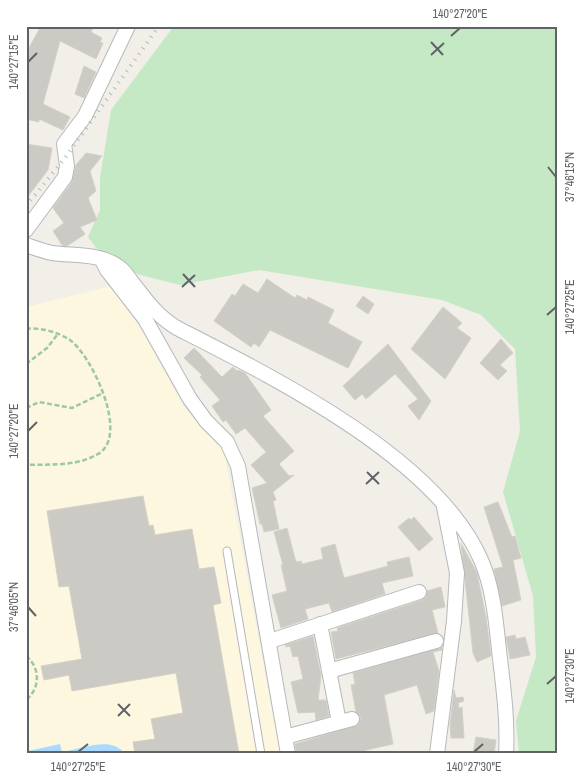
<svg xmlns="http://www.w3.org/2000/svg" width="584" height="780" viewBox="0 0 584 780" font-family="'Archivo Narrow',sans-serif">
<rect width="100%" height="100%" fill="#f1efe8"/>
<path fill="#fef7e0" d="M112,286L145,336L183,406L202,428L223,446L280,754H26V307Z"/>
<path fill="#c5e8c5" d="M174,26H558V754H519L516,721L536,657L533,596L503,492L520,431L515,349L481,315L442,300L259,270L180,285L137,274L96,248L88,237L100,210V178L111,110Z"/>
<path fill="#aadaff" d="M60,744L62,752C81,749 112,735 125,754H29L28,751Z"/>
<path fill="#cccac5" stroke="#d6d1c6" d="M41,26H94L91,32L102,38L100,42L103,43L96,59L60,41L43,104L70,117L63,130L39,119V122L26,119V62L30,46Z
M84,66L96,72L84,98L75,94Z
M26,144L52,148L48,170L26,199Z
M86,153L102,156L90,171L96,191L88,198L97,220L80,227L85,234L67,246L62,245L53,231L64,223L53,208L72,182L76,165Z
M267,279L295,298L297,295L307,300L308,297L334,310L328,323L362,342L348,368L270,330L259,347L254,343L251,347L214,321L232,294L235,296L243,284L258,293Z
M363,296L374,304L368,314L356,306Z
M443,307L462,323L457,328L471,338L445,379L411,349Z
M501,339L513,353L500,365L507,371L498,380L480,363Z
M388,344L431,401L419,420L408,406L418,399L395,374L366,399L362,394L355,400L343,386Z
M194,348L222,377L233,367L237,371L238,370L245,373L271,410L263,416L294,451L279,464L289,476L294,475L273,492L276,500L273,501L279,529L264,532L262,524H260L252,488L267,483L251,465L266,452L245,428L236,434L226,420L223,422L212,406L220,400L200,377L202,375L184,358Z
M143,496L149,526L153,525L155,535L192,529L199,569L214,567L221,603L213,605L239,754H135L133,742L155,739L151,719L183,713L176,673L72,691L69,675L44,680L41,666L82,659L69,586L59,587L47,511Z
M498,502L512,537L515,536L521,558L513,560L521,600L502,606L494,569L503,567L484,507Z
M414,517L433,539L419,551L398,527L409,518L411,520Z
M287,528L296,562L301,561L302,564L323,559L321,548L335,544L344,578L388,566L387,562L409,557L413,576L382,583L385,594L332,612L329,603L305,609L308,619L281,628L272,595L287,591L281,565H283L274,532Z
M461,543L477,573L486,617L491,656L477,662L473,653Z
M441,587L445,607L432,610L438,633L336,659L331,632L338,631L337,628L422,600L426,597L427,591Z
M515,635L516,639L525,637L530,655L510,659L506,637Z
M313,636L321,676L318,700H326L329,716L316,720L315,712L298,713L291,682L303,679L298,656L293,657L290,646L286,647L285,645Z
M442,647V650L433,652L439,671L434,711L426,714L417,685L384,695L393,744L349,754H297L295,744L358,725L361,717L356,712L351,685L355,684L353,673Z
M454,690L456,698L463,697L464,701L458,703L459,708L462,707L464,738H451L450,725Z
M476,737L496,740L494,754H473Z"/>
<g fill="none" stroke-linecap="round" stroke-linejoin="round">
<g stroke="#b5b8bc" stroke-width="9">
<path id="service" d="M227,551L261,754"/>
</g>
<g stroke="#b5b8bc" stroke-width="16">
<path id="minor" d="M26,230L65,177L67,166L64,144L85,116L128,26
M26,245C35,248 43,251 52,253C73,256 101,253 119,267C124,270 128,277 132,282C145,299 158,317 177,328C273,377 437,458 481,560C493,587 496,621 499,650C503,685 508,719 506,754
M102,260L107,270L145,319L190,399L206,421L227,442L238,466L288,754
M320,624L339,722
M270,641L419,592
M329,671L436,641
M285,737L352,719
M437,754L454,621L457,573L444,507"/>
</g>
<path stroke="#9cc7a9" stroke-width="2.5" stroke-dasharray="5 2.5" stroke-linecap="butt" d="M26,329C40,327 58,332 70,340C92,356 130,436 98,454C76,467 50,464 26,465
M26,364L47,348L57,335
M26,408L39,402L72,408L103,393
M26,656C40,667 41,688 26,700"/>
<use href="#service" stroke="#fff" stroke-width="7"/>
<use href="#minor" stroke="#fff" stroke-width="14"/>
<path stroke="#b6b7b8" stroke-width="4" stroke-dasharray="1 6" stroke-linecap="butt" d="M26,206L65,158L159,26"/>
</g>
<path fill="none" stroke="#5f6368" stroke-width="2" d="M451,36L460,28M431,42L443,55M431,55L444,43M28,62L37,53M548,167L556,177M183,274L195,287M182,287L195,275M547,315L556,307M28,431L37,422M367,472L379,484M366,484L379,472M28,607L36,616M547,684L556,676M118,704L130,716M118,716L130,704M78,752L88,744M474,752L483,744"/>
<rect width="584" height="780" fill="none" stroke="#ffffff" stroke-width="55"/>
<rect x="28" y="28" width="528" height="724" fill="none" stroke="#5f6368" stroke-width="2"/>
<g font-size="12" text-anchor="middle" fill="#5f6368">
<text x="460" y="18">140°27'20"E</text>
<text transform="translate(14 62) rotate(-90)" y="4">140°27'15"E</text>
<text transform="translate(570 177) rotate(-90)" y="4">37°46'15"N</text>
<text transform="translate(570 307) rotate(-90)" y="4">140°27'25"E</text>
<text transform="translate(14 431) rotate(-90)" y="4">140°27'20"E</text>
<text transform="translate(14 607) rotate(-90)" y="4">37°46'05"N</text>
<text transform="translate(570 676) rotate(-90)" y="4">140°27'30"E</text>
<text x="78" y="771">140°27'25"E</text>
<text x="474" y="771">140°27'30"E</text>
</g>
</svg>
